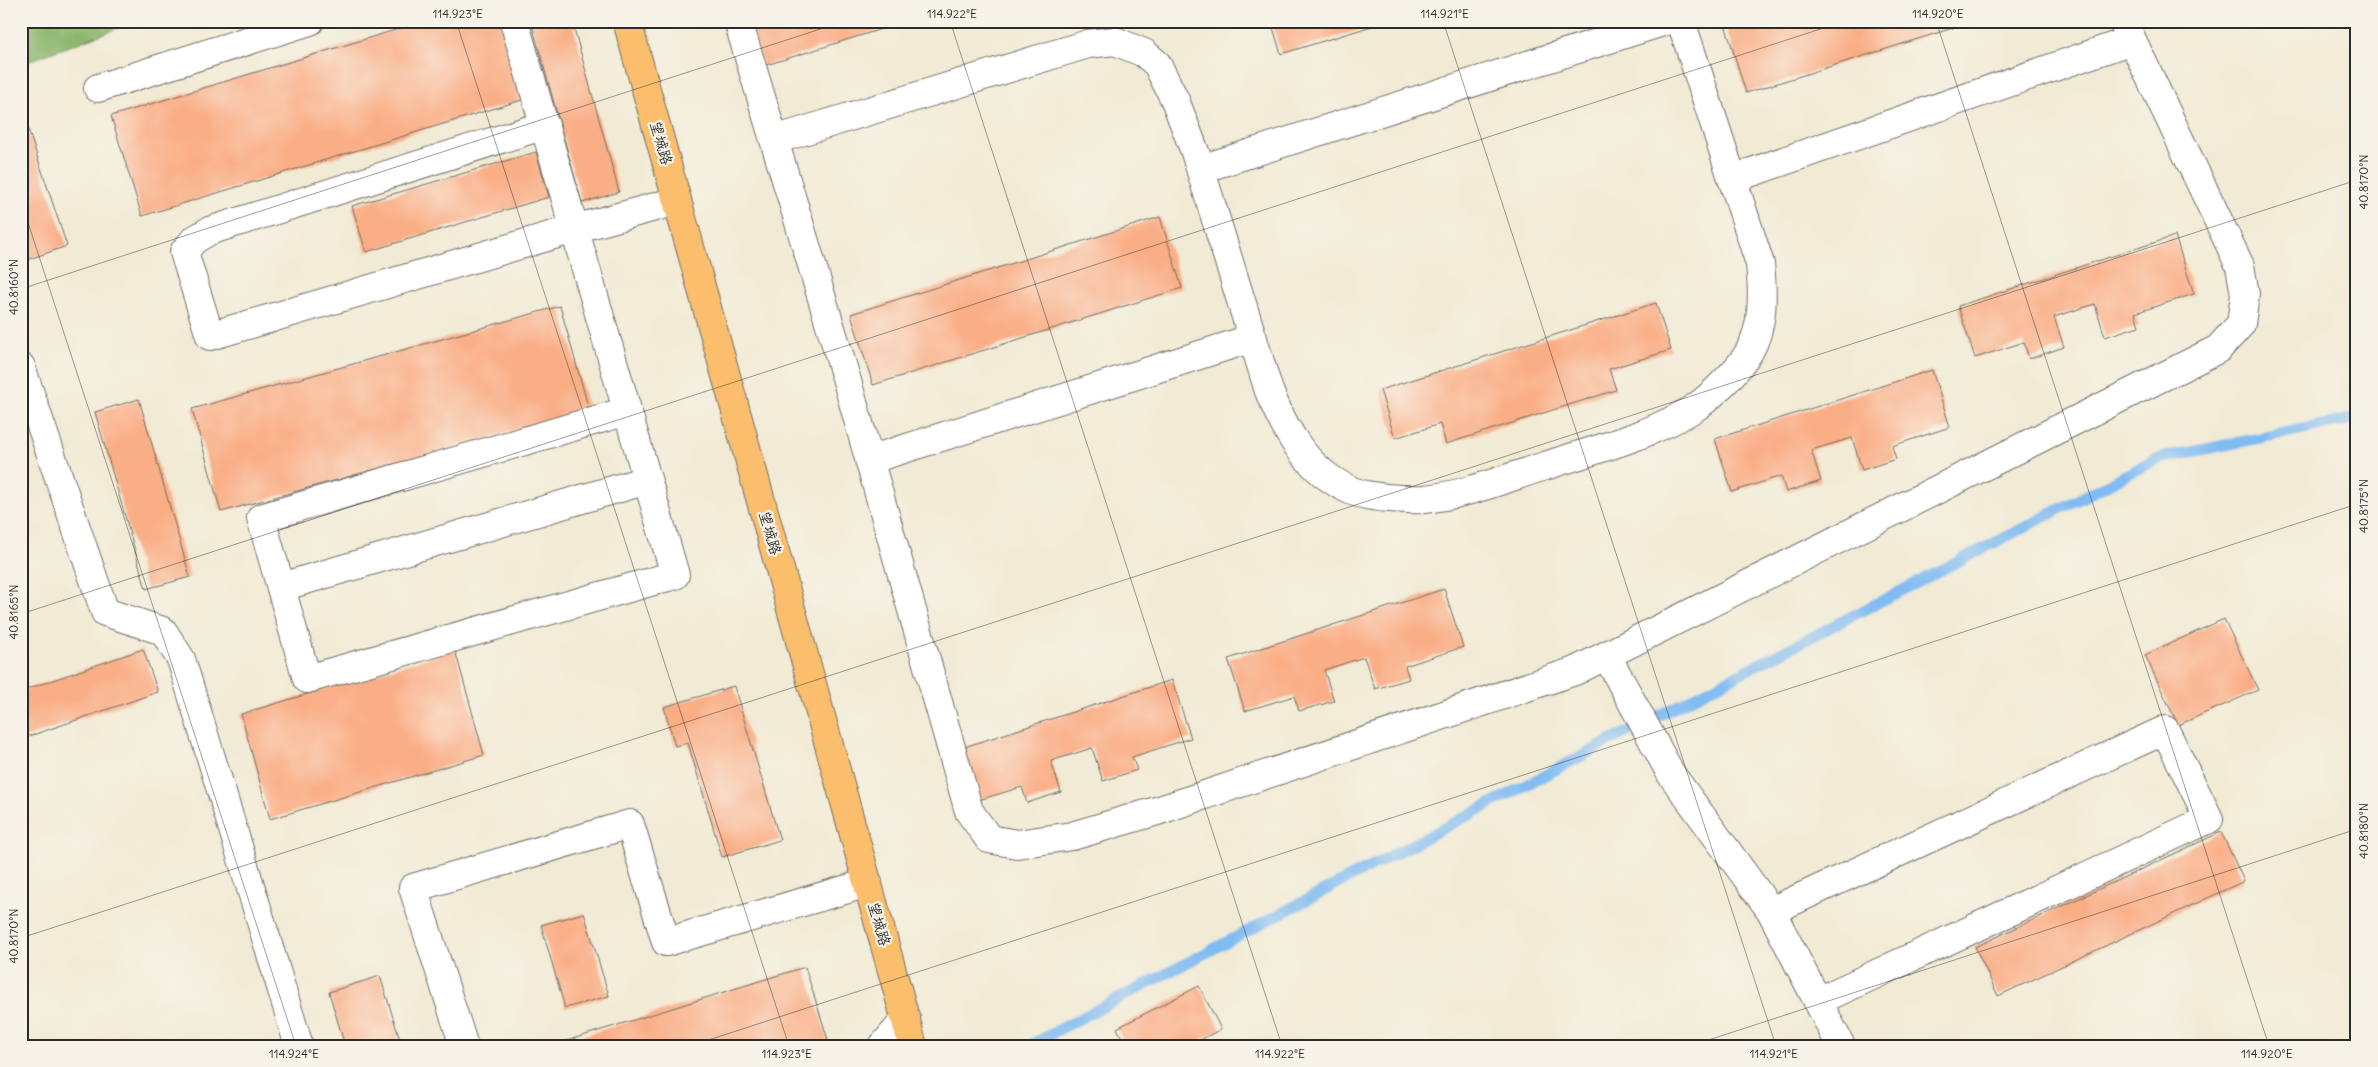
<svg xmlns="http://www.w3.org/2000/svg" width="2378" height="1067" viewBox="0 0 2378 1067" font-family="Delius,'LXGW WenKai TC',sans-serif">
<rect width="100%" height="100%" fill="#f7f3e8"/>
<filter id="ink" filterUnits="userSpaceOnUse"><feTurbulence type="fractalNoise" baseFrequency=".02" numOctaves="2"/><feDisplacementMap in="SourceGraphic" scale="10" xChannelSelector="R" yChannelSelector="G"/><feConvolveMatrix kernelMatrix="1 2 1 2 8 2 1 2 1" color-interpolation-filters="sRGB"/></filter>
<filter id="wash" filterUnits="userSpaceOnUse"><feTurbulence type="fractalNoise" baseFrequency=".0096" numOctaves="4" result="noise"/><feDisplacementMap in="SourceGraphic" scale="20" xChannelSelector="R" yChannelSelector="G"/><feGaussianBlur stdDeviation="1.12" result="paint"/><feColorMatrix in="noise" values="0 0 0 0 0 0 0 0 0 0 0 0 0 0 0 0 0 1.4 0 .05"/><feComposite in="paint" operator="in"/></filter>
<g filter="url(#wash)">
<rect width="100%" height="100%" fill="#f1ead4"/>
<path fill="#8bb56c" stroke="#5b704c" d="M21,21H137L21,64Z"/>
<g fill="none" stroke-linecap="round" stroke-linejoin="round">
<path stroke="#80bbf2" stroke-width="11" d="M1028,1046L1656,717L2157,459L2357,418"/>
</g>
<g id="blocks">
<path fill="#faae86" d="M425,21H501L525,99L142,216L111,116Z
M531,21H572L619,192L582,203Z
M749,21H904V22L763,66Z
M1271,21H1385V22L1281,54Z
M1724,21H1972V22L1746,93Z
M22,111L67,246L21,262V112Z
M536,152L549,197L366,252L352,206Z
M1160,217L1182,288L873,385L851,314Z
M2175,236L2194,294L2135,313L2139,326L2105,337L2095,304L2054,317L2064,347L2029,359L2024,342L1975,358L1958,306Z
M1656,303L1671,350L1609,369L1616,390L1446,444L1440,424L1395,438L1380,390Z
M560,306L589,410L221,512L192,409Z
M1932,370L1950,427L1892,446L1896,459L1862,470L1852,438L1811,450L1821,481L1786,492L1781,476L1732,492L1715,439Z
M139,399L190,577L146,589L95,412Z
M1444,589L1463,647L1405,666L1409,679L1375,689L1364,657L1324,670L1334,701L1299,711L1294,696L1245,711L1228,659Z
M2224,619L2258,690L2178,725L2145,655Z
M143,649L158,692L21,739V691Z
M455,650L484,755L270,819L241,714Z
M1172,680L1191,738L1132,757L1137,770L1103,781L1092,748L1051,761L1061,792L1027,803L1022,787L972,802L955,750Z
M734,686L780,840L722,857L688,743L675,746L664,707Z
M2221,832L2244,881L1998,996L1975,947Z
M584,913L609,996L565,1008L541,925Z
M805,967L830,1046H553V1045Z
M380,976L402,1046H345L329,992Z
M1199,986L1221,1029L1189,1046H1126L1117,1028Z"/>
</g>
</g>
<g filter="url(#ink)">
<use href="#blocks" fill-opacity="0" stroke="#706e66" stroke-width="1"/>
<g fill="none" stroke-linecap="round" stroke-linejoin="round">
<g stroke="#706e66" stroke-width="30">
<path id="minor" d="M514,21L675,575L307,679L261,518L627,411
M738,21L847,381L969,811L989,839L1017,844L1072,836L1160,810L1575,671L2218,349L2241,324L2245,294L2240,266L2123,21
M98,88L310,21
M545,125L209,231L194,240L184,252L210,336L574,229L677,201
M774,140L1088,44L1115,41L1144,53L1157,64L1175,100L1195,152L1269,391C1286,433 1307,470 1350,490C1367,498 1406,500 1425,499C1466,495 1506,478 1545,466C1596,449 1651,436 1696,407C1711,397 1740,368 1749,352C1764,326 1763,293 1760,264L1681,21
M1201,169L1666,21
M1732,179L2132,40
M21,367L105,612L163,631L181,659L299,1046
M869,460L1253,338
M281,587L647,480
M1607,656L1671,774L1771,911L1841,1046
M1771,911L2165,730L2209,819L1818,1001
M464,1046L413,888L630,824L666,942L868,883
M883,1046L906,1019"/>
</g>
<g stroke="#706e66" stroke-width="30">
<path id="major" d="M627,21L913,1046"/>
</g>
<use href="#minor" stroke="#fff" stroke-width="28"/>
<use href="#major" stroke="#fabe6d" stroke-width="28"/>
</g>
</g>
<path fill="none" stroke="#2b2b2b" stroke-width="1" stroke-opacity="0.45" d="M456,21L789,1046M950,21L1282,1046M1443,21L1776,1046M1936,21L2269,1046M21,201L296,1046M21,289L845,21M21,614L1845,21M21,938L2357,180M690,1046L2357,504M1690,1046L2357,829"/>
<g text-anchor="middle" stroke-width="4.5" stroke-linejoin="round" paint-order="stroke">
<g font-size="15" fill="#2b2b2b" stroke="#f7f3e8">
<text transform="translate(661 143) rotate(74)" y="5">望城路</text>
<text transform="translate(770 533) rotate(74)" y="5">望城路</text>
<text transform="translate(879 924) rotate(74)" y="5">望城路</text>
</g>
</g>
<rect width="2378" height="1067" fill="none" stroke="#f7f3e8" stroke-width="55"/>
<rect x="28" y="28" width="2322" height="1012" fill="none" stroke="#2b2b2b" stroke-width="2"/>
<g font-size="12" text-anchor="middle" fill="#2b2b2b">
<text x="458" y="18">114.923°E</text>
<text x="952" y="18">114.922°E</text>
<text x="1445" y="18">114.921°E</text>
<text x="1938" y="18">114.920°E</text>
<text transform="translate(2364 182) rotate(-90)" y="4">40.8170°N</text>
<text transform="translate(14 287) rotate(-90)" y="4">40.8160°N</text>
<text transform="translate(2364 506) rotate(-90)" y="4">40.8175°N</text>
<text transform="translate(14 612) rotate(-90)" y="4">40.8165°N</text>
<text transform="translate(2364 831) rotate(-90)" y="4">40.8180°N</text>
<text transform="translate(14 936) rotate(-90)" y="4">40.8170°N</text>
<text x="294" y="1058">114.924°E</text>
<text x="787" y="1058">114.923°E</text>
<text x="1280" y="1058">114.922°E</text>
<text x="1774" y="1058">114.921°E</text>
<text x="2267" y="1058">114.920°E</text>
</g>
</svg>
